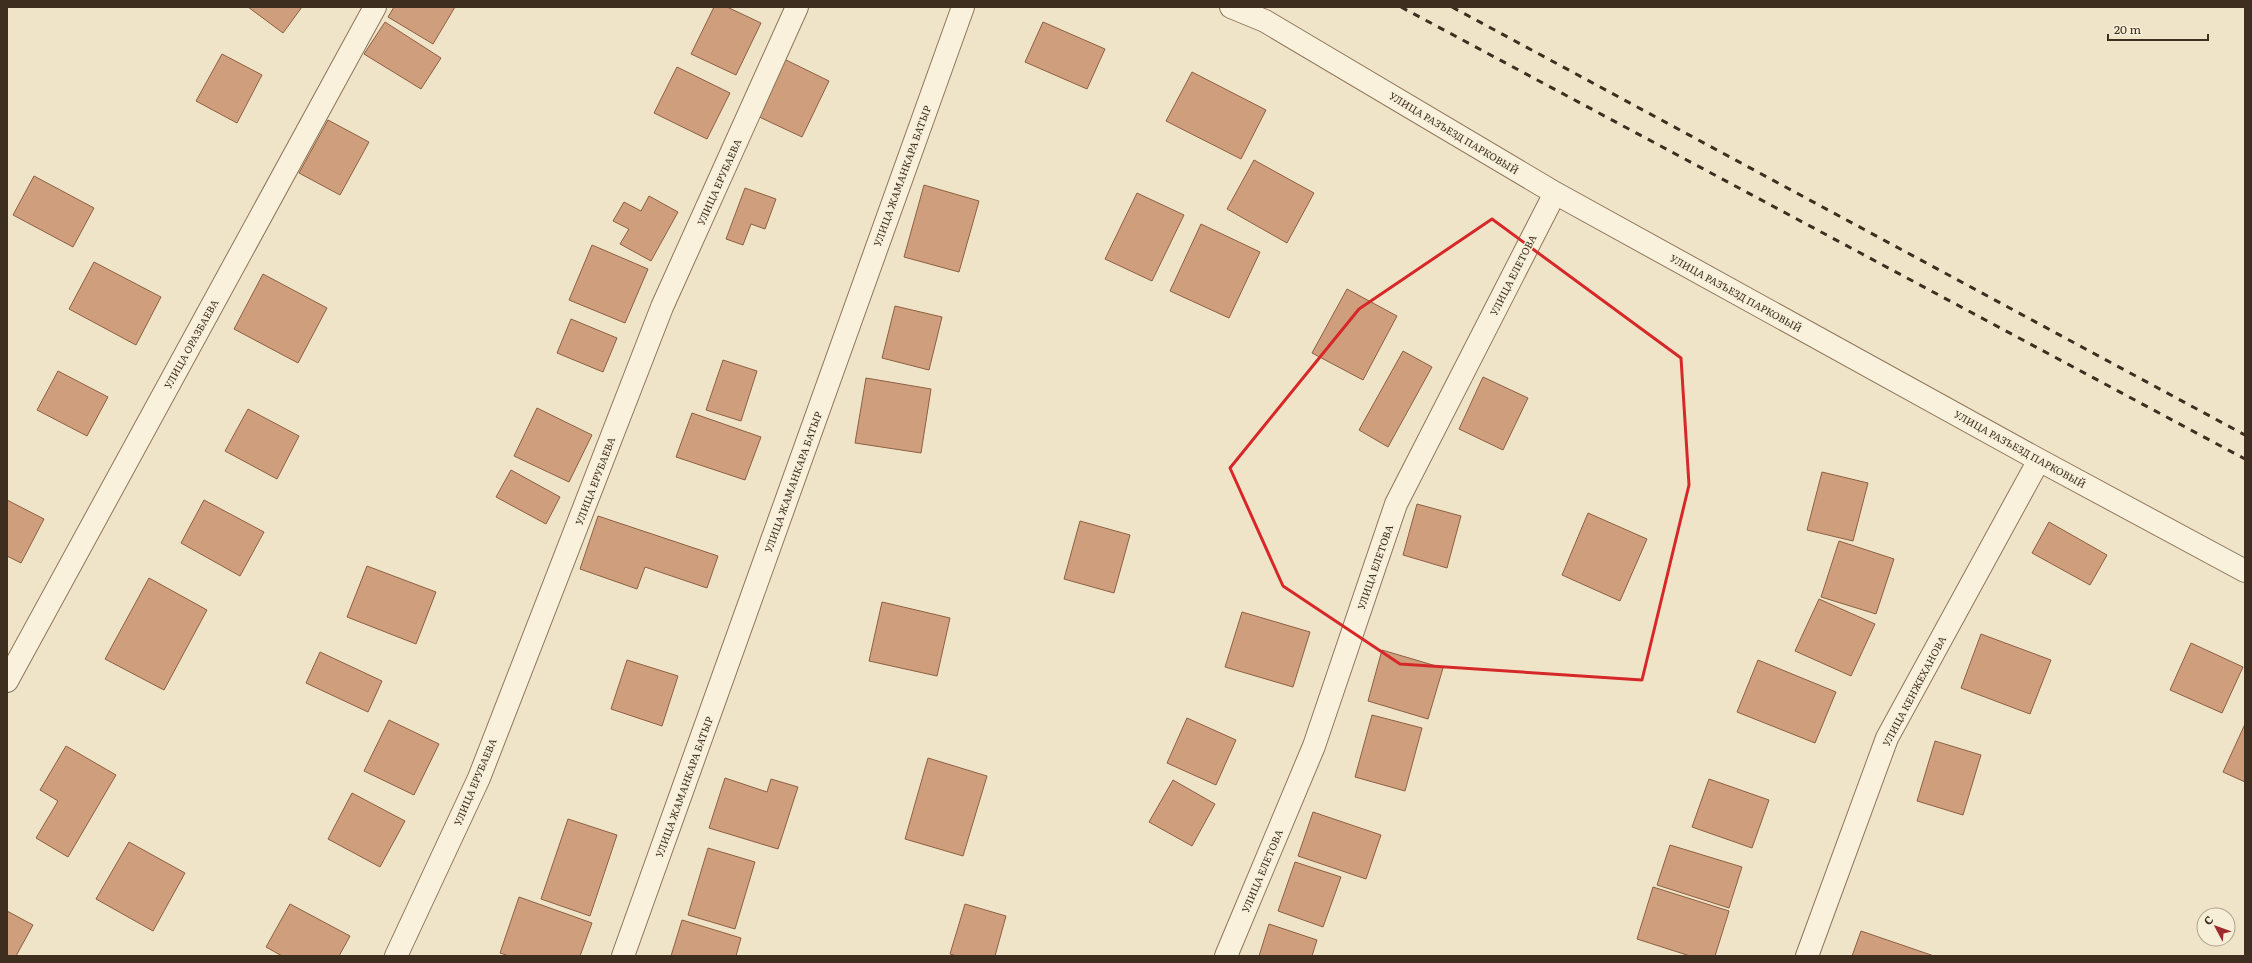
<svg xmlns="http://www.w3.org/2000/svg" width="2252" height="963" viewBox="0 0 2252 963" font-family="Literata,serif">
<rect width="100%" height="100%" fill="#f0e4c8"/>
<path fill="#cf9f7d" stroke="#8d5f41" d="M248,7H302L283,33Z
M394,7H455L433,44L388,17Z
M714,7H727L761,23L736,75L691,54Z
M385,22L441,58L421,89L364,54Z
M1043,22L1105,49L1087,89L1025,62Z
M222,54L262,75L237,123L196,101Z
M782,58L829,81L802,137L755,115Z
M677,67L730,93L707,139L654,113Z
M1192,72L1266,110L1241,159L1166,121Z
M328,120L369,142L340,195L299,173Z
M1254,160L1314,193L1287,243L1227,209Z
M34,176L94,208L73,247L13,215Z
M924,185L979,201L959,272L904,257Z
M745,188L776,199L765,229L751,224L743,245L726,239Z
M1137,193L1184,215L1152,281L1105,259Z
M649,196L678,212L651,261L620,244L629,229L613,221L624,202L641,211Z
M1201,224L1260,252L1229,318L1170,291Z
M592,245L648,269L625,323L569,300Z
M94,262L161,297L136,345L69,309Z
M263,274L327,308L298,363L234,329Z
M1347,289L1397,316L1363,380L1312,353Z
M895,306L942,317L929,370L882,358Z
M571,319L617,338L603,372L557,353Z
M1403,351L1432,367L1388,447L1359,430Z
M723,360L757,371L741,421L706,410Z
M58,371L108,397L87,436L37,410Z
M1483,377L1528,398L1503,450L1459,429Z
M866,378L931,389L921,453L855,443Z
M537,408L592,435L569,482L514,456Z
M248,409L299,436L277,479L225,451Z
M692,413L761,437L745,480L676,457Z
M511,470L560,497L546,524L496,497Z
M1822,472L1868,483L1853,541L1807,530Z
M7,500L44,519L21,563L7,556Z
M204,500L264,532L240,576L181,543Z
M1417,504L1461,516L1447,568L1403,555Z
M1588,513L1647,539L1620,601L1562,575Z
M598,516L718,556L707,588L645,567L637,589L580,569Z
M1080,521L1130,535L1114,593L1064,579Z
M2049,522L2107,555L2090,585L2032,553Z
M1839,541L1894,559L1876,614L1821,597Z
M367,566L436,592L416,644L347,617Z
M149,578L207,610L164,690L105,659Z
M1819,599L1875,624L1851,676L1795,651Z
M882,602L950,618L937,676L869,661Z
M1242,612L1310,632L1293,687L1225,667Z
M1981,634L2051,660L2030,714L1961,688Z
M2191,643L2243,667L2222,713L2170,690Z
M1382,650L1443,668L1428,719L1368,701Z
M320,652L382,681L368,712L306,683Z
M627,660L678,676L662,726L611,709Z
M1758,660L1836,692L1815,743L1737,712Z
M1372,715L1422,728L1405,791L1355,777Z
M1187,718L1236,740L1216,785L1167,763Z
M389,720L439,744L414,795L364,771Z
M2245,724V782L2223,772Z
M1935,741L1981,755L1963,815L1917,801Z
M66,746L116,775L68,857L36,838L58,801L40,790Z
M928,758L987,776L963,856L905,839Z
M725,778L767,792L771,779L798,787L778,849L709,828Z
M1709,779L1769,800L1752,848L1692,827Z
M1173,780L1215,804L1192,846L1149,822Z
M352,793L405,821L380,867L328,839Z
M1313,812L1381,835L1366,879L1298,856Z
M568,819L617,835L590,916L541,899Z
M129,842L185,873L153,931L96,899Z
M1670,845L1742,867L1729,908L1657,885Z
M708,848L755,862L735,929L688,915Z
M1295,862L1341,877L1323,927L1278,911Z
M1653,887L1729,911L1715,956H1690L1637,939Z
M519,897L592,923L580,956H509L500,953Z
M290,904L350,936L339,956H282L266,947Z
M965,904L1006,916L995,956H957L950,954Z
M7,911L33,925L16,956H7Z
M682,920L741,938L736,956H671Z
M1269,924L1317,940L1312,956H1259Z
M1861,931L1934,956H1852Z"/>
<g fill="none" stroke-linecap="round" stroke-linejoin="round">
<g stroke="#8d765c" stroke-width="24">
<path id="minor" d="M1231,7L1265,21L1555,193L2039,460L2245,571
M7,681L375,7
M396,956L479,778L662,307L797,7
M623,956L963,7
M1226,956L1314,746L1396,504L1555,193
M1807,956L1887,738L2039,460"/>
</g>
<use href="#minor" stroke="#faf1dc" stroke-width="22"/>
<path stroke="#3d2e20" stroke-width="3" stroke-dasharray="7 7" stroke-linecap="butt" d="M1401,7L2245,459
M1452,7L2245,435"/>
</g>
<path fill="none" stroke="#d62828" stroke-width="3" stroke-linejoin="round" d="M1492,219L1681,358L1689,485L1642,680L1400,664L1283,586L1230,468L1359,309Z"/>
<g text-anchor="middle" stroke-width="3" stroke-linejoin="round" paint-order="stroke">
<g font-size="10" fill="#3d2e20" stroke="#f7eed8">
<text transform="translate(1454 133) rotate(31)" y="4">УЛИЦА РАЗЪЕЗД ПАРКОВЫЙ</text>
<text transform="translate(902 176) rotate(-70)" y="4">УЛИЦА ЖАМАНКАРА БАТЫР</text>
<text transform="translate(719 182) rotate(-66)" y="4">УЛИЦА ЕРУБАЕВА</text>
<text transform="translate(1513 275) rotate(-63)" y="4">УЛИЦА ЕЛЕТОВА</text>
<text transform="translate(1736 293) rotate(29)" y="4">УЛИЦА РАЗЪЕЗД ПАРКОВЫЙ</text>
<text transform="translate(191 344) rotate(-61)" y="4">УЛИЦА ОРАЗБАЕВА</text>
<text transform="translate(2020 449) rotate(29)" y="4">УЛИЦА РАЗЪЕЗД ПАРКОВЫЙ</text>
<text transform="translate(595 481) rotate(-69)" y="4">УЛИЦА ЕРУБАЕВА</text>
<text transform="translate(793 482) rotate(-70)" y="4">УЛИЦА ЖАМАНКАРА БАТЫР</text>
<text transform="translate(1375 567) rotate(-71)" y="4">УЛИЦА ЕЛЕТОВА</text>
<text transform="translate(1914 691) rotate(-62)" y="4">УЛИЦА КЕНЖЕХАНОВА</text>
<text transform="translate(475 782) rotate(-67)" y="4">УЛИЦА ЕРУБАЕВА</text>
<text transform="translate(684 787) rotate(-70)" y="4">УЛИЦА ЖАМАНКАРА БАТЫР</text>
<text transform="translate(1262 871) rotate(-67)" y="4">УЛИЦА ЕЛЕТОВА</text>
</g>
</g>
<rect width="2252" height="963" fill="none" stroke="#3d2e20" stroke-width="16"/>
<g transform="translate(2216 927) rotate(311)"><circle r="19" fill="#f7eed8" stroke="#ada18e"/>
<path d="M0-3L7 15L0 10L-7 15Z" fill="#9e2a2b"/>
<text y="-6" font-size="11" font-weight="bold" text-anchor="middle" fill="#3d2e20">С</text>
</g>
<path d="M2108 34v6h100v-6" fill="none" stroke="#3d2e20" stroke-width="2"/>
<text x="2114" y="34" font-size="12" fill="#3d2e20" stroke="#f7eed8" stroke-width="3" paint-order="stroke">20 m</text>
</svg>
